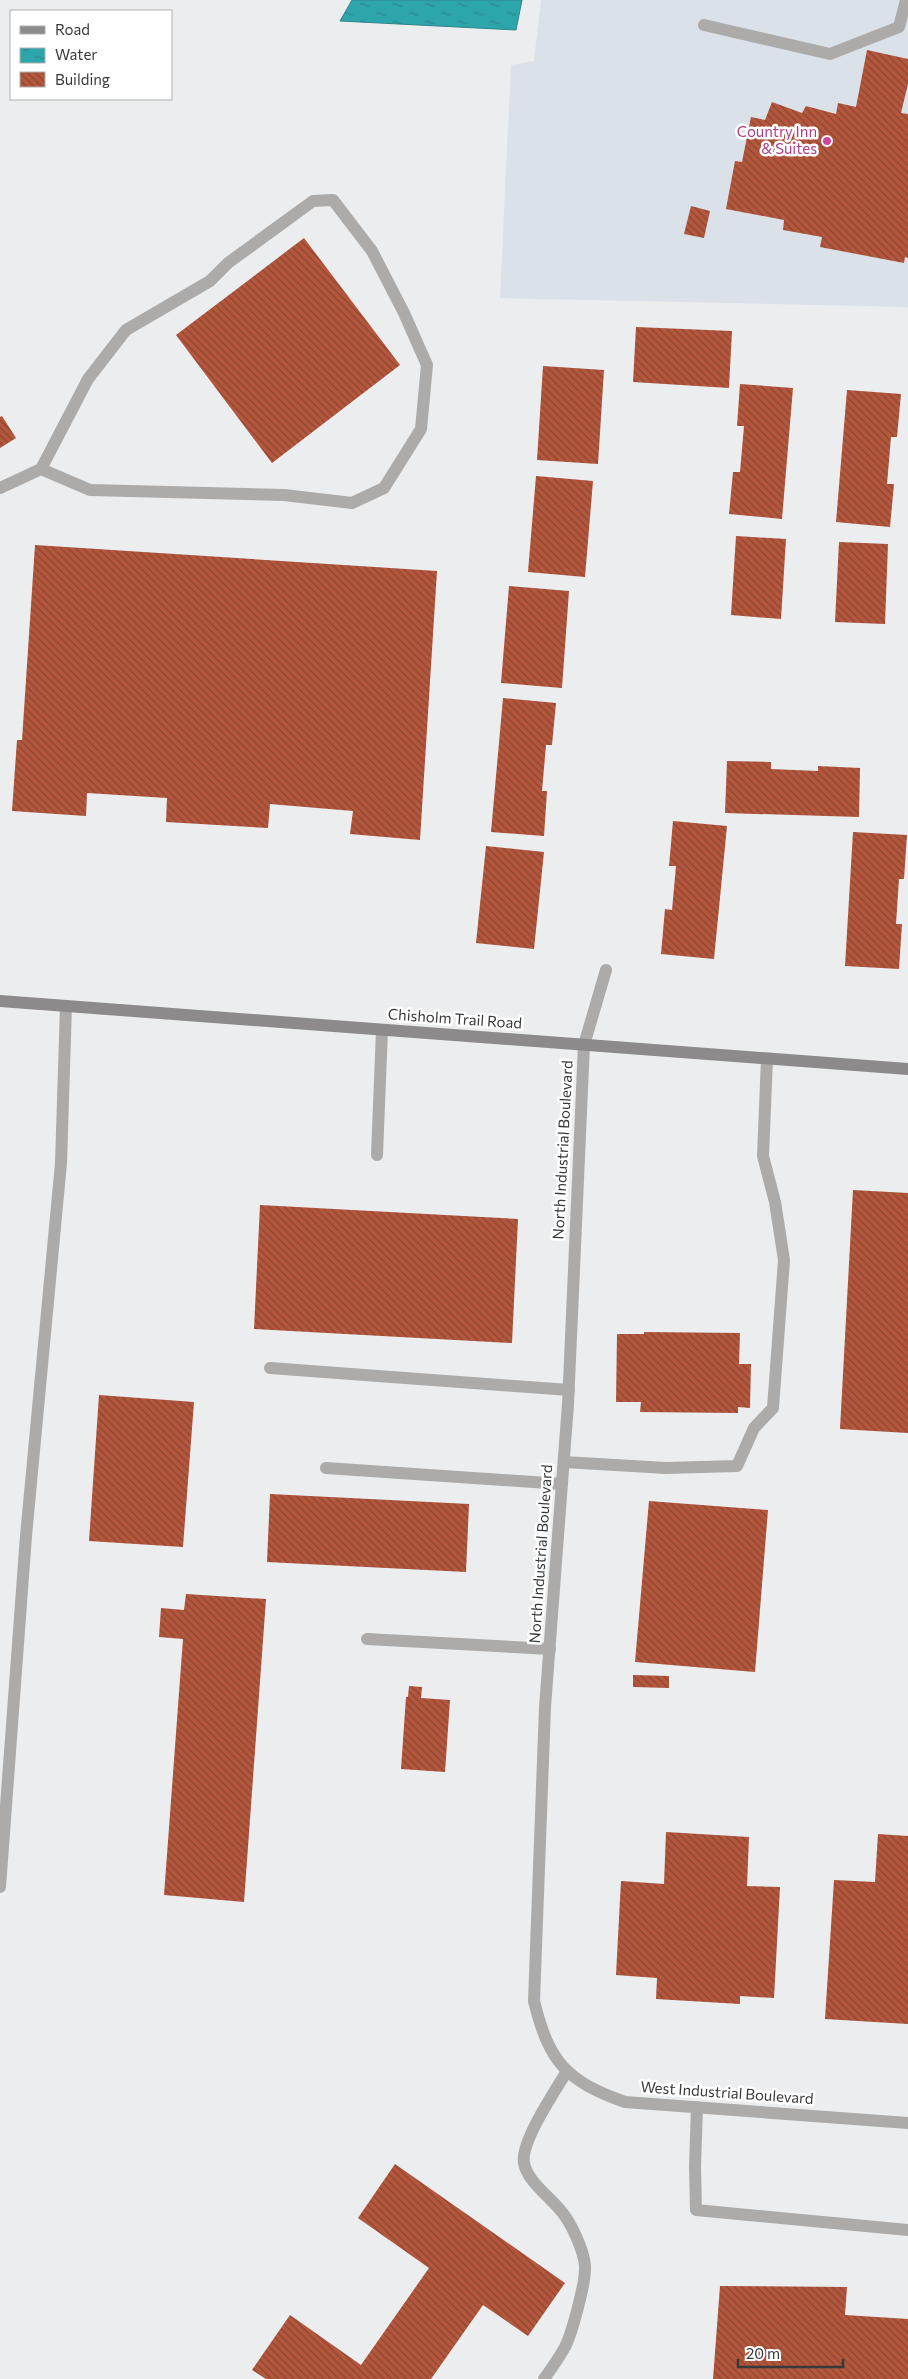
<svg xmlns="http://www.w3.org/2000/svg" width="908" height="2379" viewBox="0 0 908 2379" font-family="Commissioner,sans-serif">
<defs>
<pattern id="water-ripples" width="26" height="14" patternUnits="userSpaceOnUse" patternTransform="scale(1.25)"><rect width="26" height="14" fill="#2da6ab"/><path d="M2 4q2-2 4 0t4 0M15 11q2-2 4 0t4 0" fill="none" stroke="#27888c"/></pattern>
<pattern id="building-back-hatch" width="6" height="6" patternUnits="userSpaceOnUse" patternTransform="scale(1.25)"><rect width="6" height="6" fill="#b4573d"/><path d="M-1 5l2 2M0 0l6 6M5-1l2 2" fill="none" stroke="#8b4632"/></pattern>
</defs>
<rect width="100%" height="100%" fill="#ebedef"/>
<path fill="#dae1e9" d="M541,0H908V307L500,298L511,65L534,61Z"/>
<path fill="url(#water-ripples)" stroke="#308589" d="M352,0H522L516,30L340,21Z"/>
<path fill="url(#building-back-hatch)" d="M867,50L908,59V84L901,113L908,114V258L905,257L904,263L820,247L822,237L783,230L784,220L726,209L735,161L742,162L751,117L765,120L772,102L802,113L806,106L836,114L838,103L856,107Z
M691,206L710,211L704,238L684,234Z
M304,238L400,365L272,463L176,335Z
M636,327L732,331L729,388L633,382Z
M543,366L604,370L598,464L537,460Z
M740,384L793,388L782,519L729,514L733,472H740L744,426H737Z
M847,390L901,394L897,437H891L887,484H894L890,527L836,522Z
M2,416L16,438L0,448V417Z
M536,476L593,481L585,577L528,572Z
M736,536L786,539L781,619L731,615Z
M839,542L888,544L885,624L835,622Z
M35,545L437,571L420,840L350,834L353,811L270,804L268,828L166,822L167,798L87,793L86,816L12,811L17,740H22Z
M509,586L569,591L562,688L501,683Z
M503,698L556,703L552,745H546L542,791H547L544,836L491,832Z
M727,761L771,762V769L818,771V766L860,768L859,817L725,813Z
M673,821L727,826L714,959L661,954L665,909L672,910L676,866H669Z
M853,832L907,835L904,879H899L896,924H902L899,969L845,966Z
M486,846L544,852L534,949L476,943Z
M853,1190L908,1193V1433L840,1429Z
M260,1205L518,1219L512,1343L254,1329Z
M644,1332L740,1333L739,1364H751L750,1408L738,1407V1413L640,1412L641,1402H616L617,1334H644Z
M99,1395L194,1402L183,1547L89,1541Z
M270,1494L469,1504L466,1572L267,1562Z
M649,1501L768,1510L755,1672L635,1662Z
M186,1594L266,1599L244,1902L164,1895L183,1639L159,1637L161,1608L184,1610Z
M633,1675L669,1676V1688L633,1687Z
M409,1686L422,1687L421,1698L450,1700L445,1772L401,1769L406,1697H408Z
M666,1832L749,1837L747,1886L780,1887L774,1998L740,1996V2004L656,1999L657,1978L616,1975L621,1881L664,1884Z
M878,1834L908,1836V2024L825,2019L834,1880L875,1882Z
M395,2164L565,2283L528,2336L483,2305L431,2379H266L252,2370L290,2315L361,2365L429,2268L358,2218Z
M720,2286L847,2287L845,2315L908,2319V2379H713Z"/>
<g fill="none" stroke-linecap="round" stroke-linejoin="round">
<path stroke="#acabaa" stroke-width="12" d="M704,25L830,54L899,27L906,0
M0,488L41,469L88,379L126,330L210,281L228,263L313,201L333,200L372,251L404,313L427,365L421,429L384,488L352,503L284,495L90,490L41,469
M584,1045L606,970
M377,1155L382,1030
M270,1368L569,1390
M564,1462L666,1468L737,1466L754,1428L773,1408L784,1260L775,1202L763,1156L767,1059
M326,1468L562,1484
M367,1639L550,1649
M0,1887L26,1536L61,1163L66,1006
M697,2107L695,2166L696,2210L908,2230
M544,2379C551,2369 559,2358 565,2347C572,2333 586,2282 585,2266C584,2251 571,2222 561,2211C550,2197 527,2181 524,2163C520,2142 556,2090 567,2071"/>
<path stroke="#acabaa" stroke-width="12" d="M584,1045L568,1404L545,1707L534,2001C549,2062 566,2081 625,2102L908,2123"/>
<path stroke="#8c8a8a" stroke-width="12" d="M0,1001L908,1069"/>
</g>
<circle fill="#d1479c" stroke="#fff" stroke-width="2" cx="827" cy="141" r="5"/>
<g text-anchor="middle" stroke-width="5" stroke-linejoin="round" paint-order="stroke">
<g font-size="15" fill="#b23c85" stroke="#fff" text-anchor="end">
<text x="817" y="137">Country Inn<tspan x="817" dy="17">&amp; Suites</tspan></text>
</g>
<g font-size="15" fill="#38393a" stroke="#fff">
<text transform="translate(455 1019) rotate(4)" y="5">Chisholm Trail Road</text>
<text transform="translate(563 1150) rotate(-87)" y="5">North Industrial Boulevard</text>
<text transform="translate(541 1554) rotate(-86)" y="5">North Industrial Boulevard</text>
<text transform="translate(727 2093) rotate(4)" y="5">West Industrial Boulevard</text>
</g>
</g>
<rect x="10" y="10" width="162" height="90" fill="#ffffff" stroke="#afb0b0"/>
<rect x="20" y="26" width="25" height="8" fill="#8c8a8a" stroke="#afb0b0"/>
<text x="55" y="35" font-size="15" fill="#38393a">Road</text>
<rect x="20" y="48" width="25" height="15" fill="url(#water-ripples)" stroke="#afb0b0"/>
<text x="55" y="60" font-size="15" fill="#38393a">Water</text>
<rect x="20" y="72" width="25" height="15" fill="url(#building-back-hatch)" stroke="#afb0b0"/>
<text x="55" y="85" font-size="15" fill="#38393a">Building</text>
<path d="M738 2359v8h105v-8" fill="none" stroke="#38393a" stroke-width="2.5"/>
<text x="746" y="2359" font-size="15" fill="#38393a" stroke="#ffffff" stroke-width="4" paint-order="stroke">20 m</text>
</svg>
